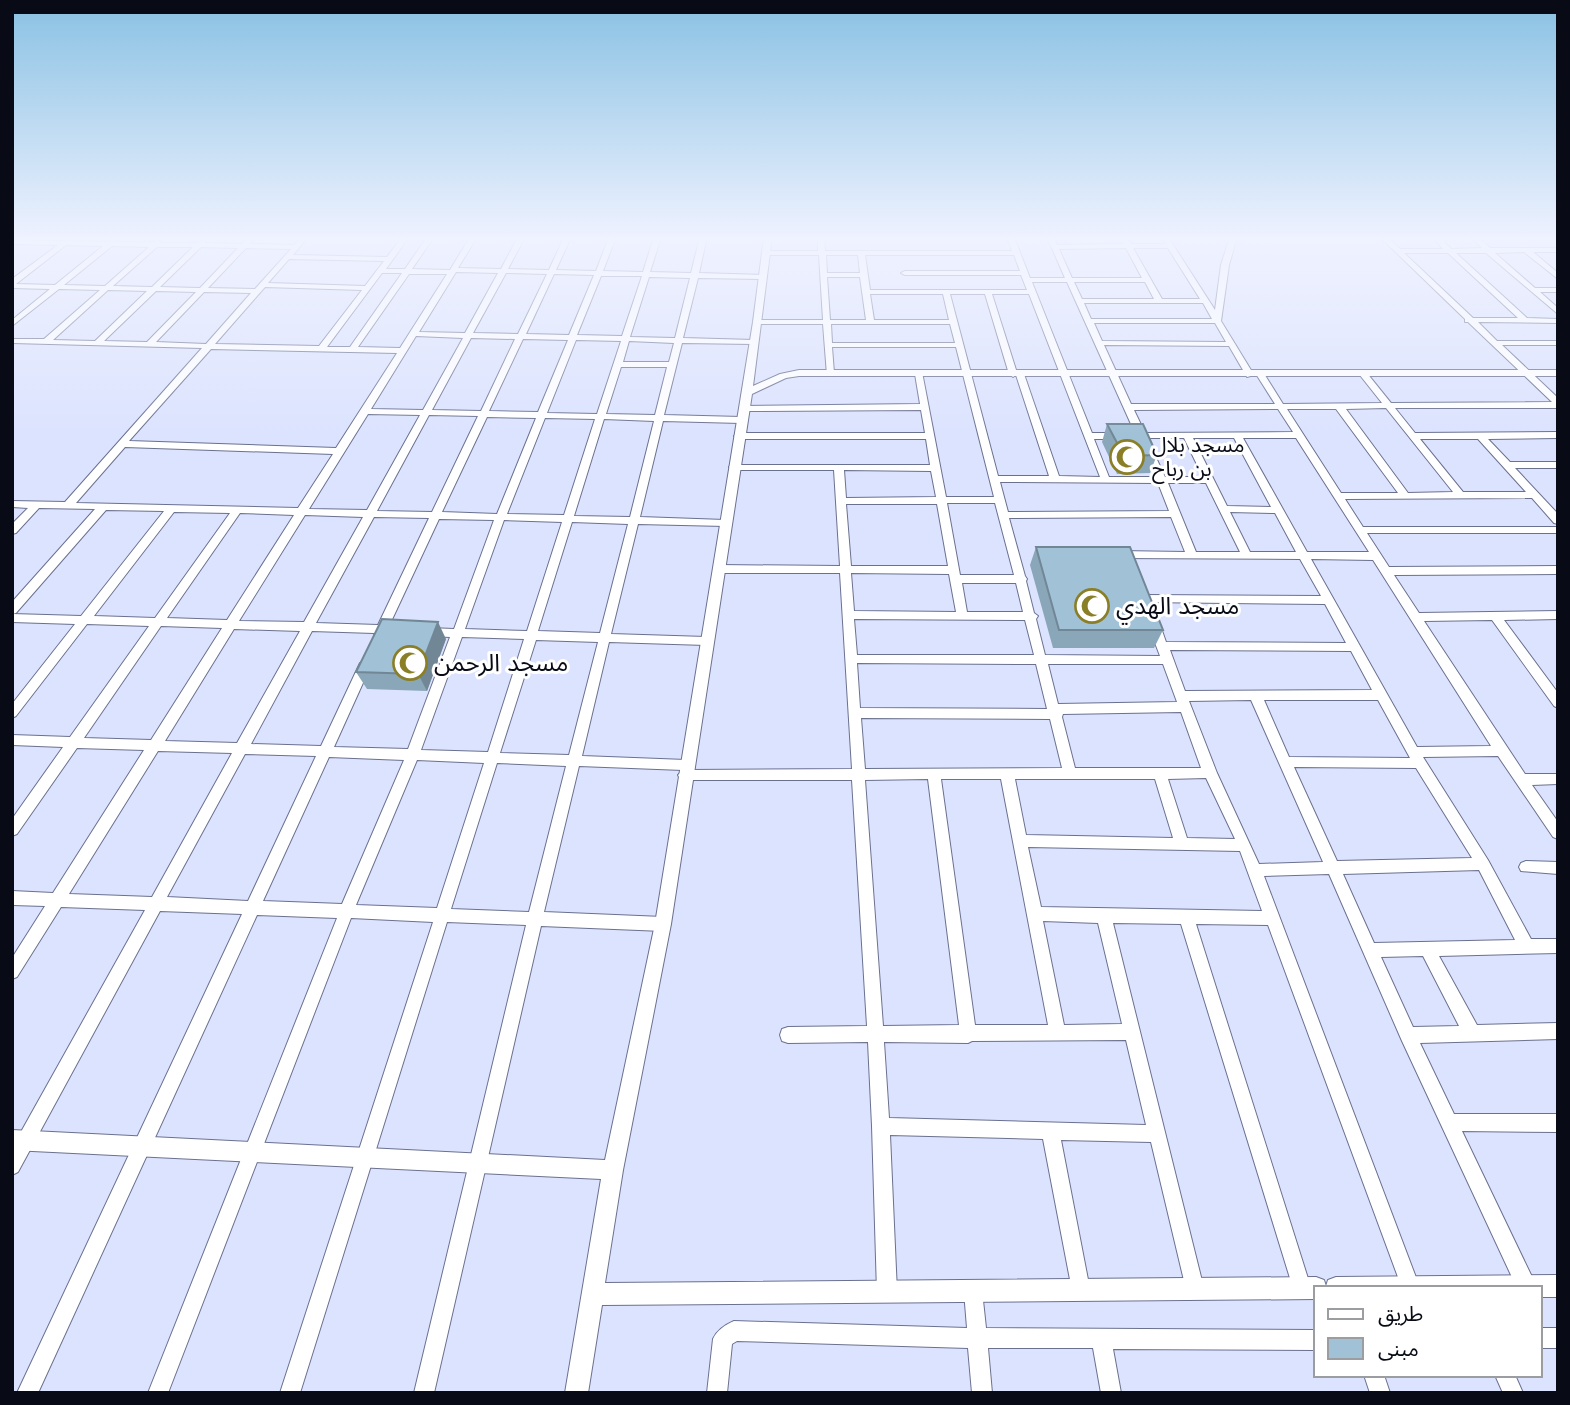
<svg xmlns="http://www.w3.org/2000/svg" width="1570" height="1405" viewBox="0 0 1570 1405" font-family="Jost,'Noto Sans Arabic',sans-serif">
<rect width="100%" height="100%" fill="#dce3fe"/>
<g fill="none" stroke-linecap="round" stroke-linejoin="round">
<g stroke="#6a718f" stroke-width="2">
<path id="minor" d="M249,237H256L250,244L294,245L301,237H308L293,255L387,257L402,237H409L386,269H405L427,237H434L412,269L450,270L470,237H477L458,268L501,269L518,237H525L508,269L549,270L564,237H571L556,270L596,271L609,237H616L603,271L643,272L654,237H661L650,272L691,273L700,237H707L699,273L766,275L767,277L763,279L698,278L683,338L754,340L758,342L754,344L682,343L664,415L741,417L746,420L741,423L663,421L640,517L725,520L730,523L725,526L638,524L611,634L706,637L712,641L706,645L609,642L582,756L686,760L691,761L692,765L688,770L852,769L840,573H718L713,569L718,565L840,566L834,470H734L729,467L731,465H930L926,439H739L734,436L739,433H925L921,410L743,411L740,410V406L920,404L915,374L922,372L946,497H994L956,347H832L834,373L827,375L823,324H758L754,322L758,320H823L819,255H766L762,253L763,251H818V237H824L825,251H1012L1007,237H1014L1030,278H1065L1047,237H1054L1057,245L1124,244L1120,237H1127L1131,244H1166L1163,239L1168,237L1215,310L1221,265L1230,237H1237L1229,265L1221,321L1254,375L1247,377L1229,346L1104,345L1131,404H1275L1256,374L1260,371L1263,372L1283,404L1382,403L1359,374L1363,371L1366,372L1391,403L1552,402L1468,322H1465V319L1380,237H1387L1400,249H1443L1432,237H1440L1451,249L1482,248L1470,237H1478L1490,248H1558V252H1533L1558,273V279L1524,252L1495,253L1535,288H1558V292H1540L1558,308V314L1486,253H1456L1527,318L1558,319V323L1478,322L1497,341H1558V345H1502L1558,398V408H1395L1415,433L1558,432V438L1488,439L1510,462H1558V468H1515L1558,514V524L1554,523L1532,498L1345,499L1363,527H1558V533H1367L1389,567L1558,566V574L1394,575L1419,613L1558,611V619L1504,620L1558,693V708L1554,706L1492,620L1424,621L1525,774H1558V784L1532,785L1558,822V839L1553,837L1498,756L1423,757L1488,860L1531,939H1558V953L1439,956L1477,1025L1558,1023V1039L1420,1043L1454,1114H1558V1132L1462,1131L1533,1279L1535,1288H1517L1402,1041L1329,874L1264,876L1420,1288H1402L1268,925L1196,924L1311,1288L1309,1295L1302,1297L1295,1295L1293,1288L1181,924L1113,923L1204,1289L1202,1296L1195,1298L1188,1296L1186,1289L1151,1142L1061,1140L1090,1290L1088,1297L1081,1299L1074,1297L1072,1290L1043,1139L890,1135L897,1292L894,1299L887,1302L880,1299L877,1292L872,1126L868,1042L788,1043L782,1041L780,1035L782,1029L788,1027L867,1026L852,780H685L680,779L678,775L683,770L579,766L544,912L663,917L668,919L670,924L668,929L663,931L541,926L434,1393H414L526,925L447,922L300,1393H280L433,922L351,918L168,1393H148L337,918L257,915L38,1393H17L242,914L160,911L18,1172L12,1175V1148L145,910L61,907L17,977L12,979V958L45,906L12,905V891L53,893L144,750L77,748L17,834L12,836V819L63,747L12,745V735L70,737L149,626L87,624L16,716L12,718V704L75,624L12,622V614L81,616L164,511L106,510L16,613L12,614V602L95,509L39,508L16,533L12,534V524L28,508L12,507V501L65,502L202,348L12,343V339H44L100,290L59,289L12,326V320L50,289L12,288V279L58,245L12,244V240L108,242L112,240L115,242H153L158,240L161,243H198L203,240L205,241L206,243L242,244ZM66,245L103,246L55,285L16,284ZM112,246L149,247L105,286L64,285ZM157,247H193L152,287L113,286ZM201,247L238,248L200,288L160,287ZM246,248L291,249L255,289L208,288ZM1126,248L1142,278H1072L1059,249ZM1133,248H1168L1200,299H1162ZM1404,253H1448L1518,318H1473ZM826,255H858L860,273H827ZM865,255H1014L1020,271H905L901,273L905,275H1021L1027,290H870ZM289,259L384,261L365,286L268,283ZM456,272L498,273L465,333L419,332ZM382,273H402L350,347H327ZM506,273L547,274L518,334L473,333ZM409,274H447L400,348L358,347ZM554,274L594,275L569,335L526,334ZM601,276H642L622,336L577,335ZM649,277L690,278L675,338L630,337ZM827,277H860L866,320H830ZM1032,282H1067L1135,433H1092ZM1074,282H1145L1154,299H1082ZM265,287L362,290L319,346L215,344ZM108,290L147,291L95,341L53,340ZM156,291L196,292L147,342L104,341ZM204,292L251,293L206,344L156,342ZM870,294H943L949,320H874ZM950,294H985L1009,374L1013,377L1016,375L1049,476H998ZM992,294H1029L1100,477L1059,476L1024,374L1020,371L1017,373ZM1084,303H1203L1212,319H1091ZM1094,323H1215L1226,342L1102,341ZM831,324H950L955,343H832ZM416,336L463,338L423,410L371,409ZM471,338L515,339L481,411L432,410ZM523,339L568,340L538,412L489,411ZM576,340L621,341L597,414L547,413ZM629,341L674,343L669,362H623ZM211,349L397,353L336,448L129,441ZM621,367H667L655,415L606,414ZM1386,408L1453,492L1408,493L1346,409ZM1278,409L1293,432L1145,433L1134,410ZM1287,409H1336L1398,493H1341ZM368,414L420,415L367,510L309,509ZM429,415L478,416L432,512L377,511ZM487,417L536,418L497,514L442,512ZM545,418L595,419L564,515L507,514ZM604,419L654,421L630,517L574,516ZM1147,438H1184L1203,477H1165ZM1193,438H1234L1271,507L1227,506ZM1243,438H1296L1369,552H1307ZM1094,439H1138L1155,477H1109ZM1420,439H1478L1526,492H1463ZM125,447L333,454L298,508L76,503ZM844,470L931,471L936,497L846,498ZM1000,482L1158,483L1169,511L1008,512ZM1168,483H1206L1240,552H1196ZM947,503H995L1014,575H960ZM846,504H937L948,566H851ZM174,512L230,513L155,618L94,616ZM1230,512L1275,513L1296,552H1250ZM240,513L294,515L227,620L167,618ZM305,515L363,517L304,622L239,621ZM374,517L429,518L378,625L316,623ZM1171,517L1185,552L1118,551L1113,555L1114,558L1300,559L1321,596L1145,595L1139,599L1141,602L1325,604L1346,643L1166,642L1159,622L1153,618L1147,622L1160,656L1045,655L1036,619L1038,616L1034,613L1026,581L1027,579L1025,576L1009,518ZM439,519L494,520L454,629L429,628L423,632L429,636L450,637L408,749L334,747L372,663L366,659L360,663L321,746L251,744L312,631L374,633L375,637L379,638L392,629L389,626ZM504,520L562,522L527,631L465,629ZM572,522L628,524L600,633L538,631ZM1311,559L1373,560L1491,746L1417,747ZM851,573L949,574L956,612L854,611ZM962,583H1016L1023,612H967ZM854,619L1025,620L1034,655H857ZM161,626L222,628L151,740L84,738ZM234,629L300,631L237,743L165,741ZM462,637L524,639L488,752L421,750ZM536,640L598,642L569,755L500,753ZM1170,650L1351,651L1372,690L1185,691ZM857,663L1036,664L1047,709L860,708ZM1048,664H1163L1177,702L1058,704ZM1251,700L1323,862L1259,864L1217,773L1189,701ZM1264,700H1378L1410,758L1289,757ZM1181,712L1201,768H1075L1062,717L1063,714ZM861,718L1050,719L1062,768L865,769ZM158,751L232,753L152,897L69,894ZM245,754L316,756L248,901L167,897ZM329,757L404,760L342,904L263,901ZM417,760L484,763L437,908L356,905ZM497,763L566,766L529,912L451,909ZM1294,767L1416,768L1472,858L1337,861ZM1206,778L1235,839L1187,838L1168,779ZM928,779L959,1025L883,1026L865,780ZM941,779H1001L1048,1025H975ZM1015,779H1155L1173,838L1026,835ZM1028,847L1240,851L1262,911L1041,907ZM1479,870L1515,940L1374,943L1343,874ZM1043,921L1098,923L1122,1024L1064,1025ZM1423,956L1459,1026L1413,1027L1381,957ZM1126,1040L1146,1125L889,1118L884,1042L968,1043L972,1041Z
M1526,861L1558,862V874L1521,871L1519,867L1521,863Z
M973,1282L980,1284L982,1291L986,1328L1316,1330V1350L1113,1349L1121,1393H1101L1093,1348H988L992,1393H972L968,1348L737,1341L732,1344L727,1393H707L713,1339C717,1330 725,1325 734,1321L967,1328L964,1291L966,1284Z
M1540,1328H1558V1348H1540Z
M1364,1375H1384L1390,1393H1370Z
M1495,1375H1515L1523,1393H1503Z"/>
</g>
<g stroke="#6a718f" stroke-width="2">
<path id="tertiary" d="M764,237H772L753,386L780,374L799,370H1558V376H799L786,378L752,394L671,924L623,1170L605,1283L1316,1277L1324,1280L1326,1286L1328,1280L1336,1277L1558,1275V1297H1540V1288H1316V1299L602,1305L588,1393H565L601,1179L12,1150V1130L605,1160L655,924L753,322Z"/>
</g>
<use href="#minor" fill="#fff" fill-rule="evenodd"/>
<use href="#tertiary" fill="#fff" fill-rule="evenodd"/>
</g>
<path fill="#8aa6b9" d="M1107,424L1157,455L1150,473L1117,474L1102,442Z
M1036,547L1163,630L1154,648H1053L1030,565Z
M446,639L427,691L367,689L356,672Z"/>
<path fill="#718796" d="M438,622L446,639L427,691L418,674Z"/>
<path fill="#a1c1d7" stroke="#718796" stroke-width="2" d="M1107,424H1143L1157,455L1124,456Z
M1036,547H1130L1163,630H1059Z
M382,619L438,622L418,674L356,672Z"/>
<linearGradient id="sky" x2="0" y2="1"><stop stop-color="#89c1e3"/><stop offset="0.55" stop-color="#eff2ff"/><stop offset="1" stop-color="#eff2ff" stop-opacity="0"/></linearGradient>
<rect width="1570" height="434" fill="url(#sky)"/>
<defs>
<g id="mosque-ring" transform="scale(1.75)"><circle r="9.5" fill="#fff" stroke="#8a7f26" stroke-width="1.5"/><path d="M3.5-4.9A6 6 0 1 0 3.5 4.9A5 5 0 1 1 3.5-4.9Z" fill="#8a7f26"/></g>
</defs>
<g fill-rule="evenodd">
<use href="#mosque-ring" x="1127" y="457"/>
<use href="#mosque-ring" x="1092" y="606"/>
<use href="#mosque-ring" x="410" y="663"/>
</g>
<g text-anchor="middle" stroke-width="6" stroke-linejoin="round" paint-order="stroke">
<g font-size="21" fill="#080b15" stroke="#fff" text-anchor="start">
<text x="1152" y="452">مسجد بلال<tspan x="1152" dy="24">بن رباح</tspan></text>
</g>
<g font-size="24" fill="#080b15" stroke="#fff" text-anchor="start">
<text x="1116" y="614">مسجد الهدي</text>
<text x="434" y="671">مسجد الرحمن</text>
</g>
</g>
<rect width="1570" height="1405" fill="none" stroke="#080b15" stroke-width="28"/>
<rect x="1314" y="1286" width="228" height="91" fill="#ffffff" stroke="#9c9da1" stroke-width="2"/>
<rect x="1328" y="1309" width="35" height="10" fill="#ffffff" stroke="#9c9da1" stroke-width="2"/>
<text x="1378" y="1321" font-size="21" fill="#080b15">طريق</text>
<rect x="1328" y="1338" width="35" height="21" fill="#a1c1d7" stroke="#9c9da1" stroke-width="2"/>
<text x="1378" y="1356" font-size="21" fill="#080b15">مبنى</text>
</svg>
